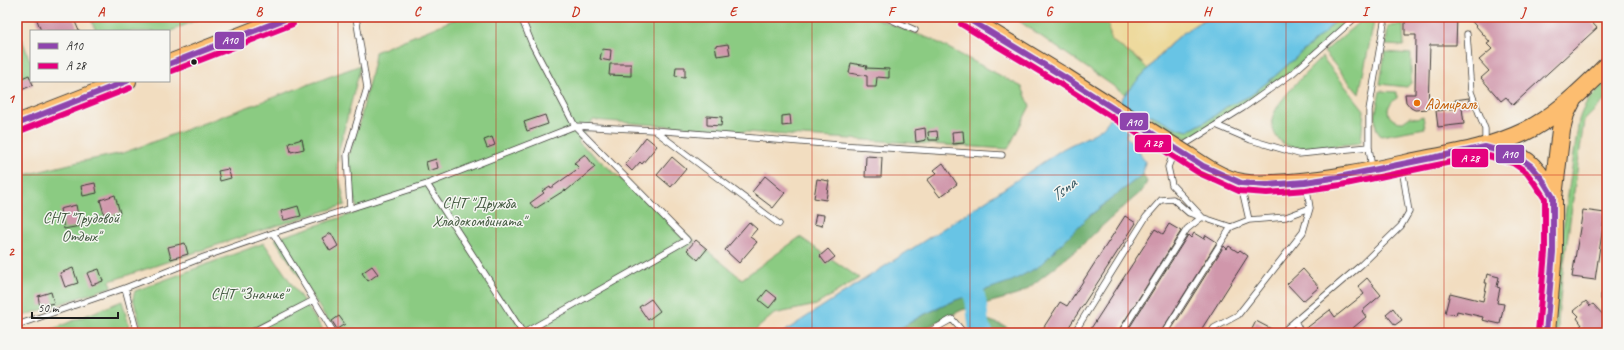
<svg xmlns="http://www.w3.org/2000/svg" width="1624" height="350" viewBox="0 0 1624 350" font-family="Caveat,sans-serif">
<rect width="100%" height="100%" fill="#f6f6f2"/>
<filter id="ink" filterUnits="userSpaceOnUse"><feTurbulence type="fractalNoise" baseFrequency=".025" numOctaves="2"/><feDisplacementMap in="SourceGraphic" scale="8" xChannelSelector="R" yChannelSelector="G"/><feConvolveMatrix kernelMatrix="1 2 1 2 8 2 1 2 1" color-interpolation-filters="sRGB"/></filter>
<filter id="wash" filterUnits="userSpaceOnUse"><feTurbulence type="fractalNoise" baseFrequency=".012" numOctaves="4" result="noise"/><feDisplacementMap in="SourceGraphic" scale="16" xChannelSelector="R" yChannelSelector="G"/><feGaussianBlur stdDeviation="0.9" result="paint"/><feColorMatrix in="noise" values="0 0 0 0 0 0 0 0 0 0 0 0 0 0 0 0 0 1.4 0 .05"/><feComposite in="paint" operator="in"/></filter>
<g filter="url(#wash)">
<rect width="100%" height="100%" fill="#f2ddc0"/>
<path fill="#8bcb82" stroke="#54744f" d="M90,17H203L169,32L96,31Z
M460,17H872L933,40L1022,87L1030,106L1008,149L772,134L593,120L578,142L678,227L742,279L800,237L859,278L816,305L774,314L752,333H336L275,239L358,212L346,162L360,121L374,61L375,52Z
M1013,17H1110L1108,20L1111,40L1139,60L1148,69L1125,94Z
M1339,17H1355L1297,67L1242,106L1192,137L1186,138L1151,118L1152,115L1177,128L1188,131L1210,119L1226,107L1250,96L1275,76L1325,32Z
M1365,17H1375L1359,94L1324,52Z
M1403,25L1404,46L1386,45L1388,26Z
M17,27L31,63L32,81L17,86Z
M1385,52L1411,54V83L1407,87L1380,84Z
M1322,57L1364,110L1361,141L1360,143C1341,145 1306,150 1289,146C1283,144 1278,140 1275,134C1273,129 1271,124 1272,119C1277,100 1308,71 1322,57Z
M361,65L339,149L337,166L345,205L256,232L110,281L111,287L17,318V177L74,163L123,153Z
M1603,84L1607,89V98L1584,121L1562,278L1558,321V333H1554L1558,262L1579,120C1583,105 1592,96 1603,84Z
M1380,91L1397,92V98C1383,106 1386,122 1403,122L1410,117L1417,118L1423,116L1425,128L1381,136C1370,126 1378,104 1380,91Z
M264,243L325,333H143L133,298L135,291Z
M122,301L131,333H43Z"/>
<path fill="#70af70" stroke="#466646" d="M1143,174L1147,182L1142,191L1101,227L1079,248L1026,290L1017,295L962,310L915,333H892L921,316L956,300L1038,267L1088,217Z
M985,319L1005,326L1013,333H973L977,324Z"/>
<path fill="#eeda9e" stroke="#857b5d" d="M1110,17H1209C1183,30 1165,47 1148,69L1139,60L1111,40L1108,20Z"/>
<path fill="#67c4e5" stroke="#427080" d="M1209,17H1339L1325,32L1275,76L1250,96L1226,107L1210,119L1188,131L1177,128L1152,115L1138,117L1130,127L1126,136L1138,150L1145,162L1143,174L1088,217L1038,267L1012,281L956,300L921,316L892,333H782C874,272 967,215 1058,152C1071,143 1087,139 1101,129C1110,122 1118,104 1125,94C1132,86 1140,78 1147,70C1168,46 1180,32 1209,17Z"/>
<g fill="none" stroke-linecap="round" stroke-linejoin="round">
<path stroke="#67c4e5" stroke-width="21" d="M967,266L976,302L979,327L983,333"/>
</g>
<g id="blocks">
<path fill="#d097ab" d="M36,17H73L79,31H41Z
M1405,17H1457L1456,45H1430L1428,109L1415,110L1411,108L1406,102L1405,94H1415L1416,35H1405Z
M1468,17H1587L1597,28L1513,105L1506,97L1501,101L1481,78L1489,71L1479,60L1492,49L1487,44L1490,42Z
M728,44L730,54L717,56L715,46Z
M602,49L611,50L610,61L600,59Z
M851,63L867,66L866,68L889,69V78L877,77L876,87H867V76L849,73Z
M610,64H631V76L609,75Z
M676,67H685V77L675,76Z
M29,75L33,85L19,91L17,80Z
M1469,98L1470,107L1462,108L1464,124L1438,127L1436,111L1456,108L1455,100Z
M545,115L548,124L527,131L524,122Z
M790,115L791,125L782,126V116Z
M707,116L722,117L721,126L707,125Z
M925,128L926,140L916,142L915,130Z
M937,131L938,140H929L928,132Z
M963,131L964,143L953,144L952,132Z
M492,137L495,145L487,148L484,140Z
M646,137L657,146L642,164L640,162L632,171L625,164Z
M302,139L304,149L291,152L289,143Z
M585,154L595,167L566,191L565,190L535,209L530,203L544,193L542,191L550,186L551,188L579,168L574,163Z
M866,156L882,157L881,177H865Z
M672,157L686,169L671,187L657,175Z
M436,159L438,168L428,171L426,162Z
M943,163L957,184L940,197L927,180L937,173L934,170Z
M228,169L231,178L220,181L218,171Z
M765,176L785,193L773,208L752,192Z
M817,179L829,181L826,200L814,198Z
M95,183L97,193L83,196L81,186Z
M115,195L120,213L105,217L100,200Z
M76,205L80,226L64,229L60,209Z
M298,206L301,216L284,220L281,211Z
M1583,210L1605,213L1595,280L1572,277Z
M816,214L824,215L822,226L814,224Z
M1125,216L1136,223L1065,333H1040L1060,302L1067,306Z
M749,222L757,229L750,237L757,242L739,263L725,250Z
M1169,224L1181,231L1117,333H1088L1155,229L1163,234Z
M331,233L338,246L330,251L322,238Z
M1194,233L1204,239L1206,235L1217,242L1160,333H1126L1188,235L1191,238Z
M696,240L707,249L698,260L687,250Z
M185,243L188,254L171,259L168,247Z
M1224,246L1227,249L1229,246L1238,252L1240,250L1248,256L1199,333H1169Z
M828,249L835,257L826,264L820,256Z
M372,266L378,274L368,281L362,273Z
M73,268L78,283L65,287L60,273Z
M99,269L103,281L92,285L87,273Z
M1303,269L1319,287L1303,301L1287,284Z
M1487,274L1499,277L1497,287L1500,288L1497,303L1504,304L1500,324L1482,320L1483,317L1457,311L1456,315L1445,313L1450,293L1483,301L1487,283H1485Z
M1367,278L1381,295L1362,311L1366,317L1347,333H1305L1304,330L1330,310L1335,317L1364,294L1358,286Z
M767,290L777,298L769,308L759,300Z
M51,292L54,303L40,306L38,296Z
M651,299L660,311L648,320L639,307Z
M1586,301L1590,306L1593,304L1607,319V333H1586L1580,326L1582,325L1577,318L1579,316L1574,311Z
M1393,308L1402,320L1395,325L1386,314Z
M339,316L345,324L337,329L332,321Z
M1256,321L1279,333H1250Z"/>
</g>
</g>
<g filter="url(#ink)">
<use href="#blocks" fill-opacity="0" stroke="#3c3935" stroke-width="1"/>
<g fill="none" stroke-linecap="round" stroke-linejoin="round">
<g stroke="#3c3935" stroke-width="7">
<path id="lane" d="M521,17L532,44L575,126L653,130L839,145L1002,155
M885,17L915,30
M1467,34L1471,92L1485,129V145
M1216,125L1251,140L1299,154L1369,147
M654,130L779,224
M1372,169L1369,147V110L1385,17
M427,184L523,333
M1241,185L1249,220
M350,208L347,155L367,88L356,17
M273,233L334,333
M125,288L137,333
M1295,321L1301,333
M17,325L125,288L204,257L273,233L427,184L575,126L687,240L524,333
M250,333L314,300
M927,333L952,319L964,333
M1074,333L1146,217L1161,200L1173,199L1189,213L1231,227L1249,220L1286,217L1310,208L1306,183
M1121,333L1187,229L1202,217L1172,185L1168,167L1172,157L1184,145L1243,108L1293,73L1356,17
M1164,333L1231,227
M1211,333L1214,328L1238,315L1303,232L1310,208
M1284,333L1287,328L1361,265L1401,226L1409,212L1402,168"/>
</g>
<g stroke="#3c3935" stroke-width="12">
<path id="street" d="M1606,297H1607"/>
</g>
<g stroke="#3c3935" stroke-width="20">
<path id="primary" d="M965,17L1061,75
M169,64L290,17
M17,124L127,81
M1485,147C1495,150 1506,152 1516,155C1533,162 1544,181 1553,197
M1188,156C1204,167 1223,180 1242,183C1258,186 1274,184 1290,183C1334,180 1377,170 1419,161C1454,154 1491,148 1524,132C1557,116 1581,91 1607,66
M1546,333L1553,252V197L1561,130L1565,114L1572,100"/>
</g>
<use href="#lane" stroke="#fff" stroke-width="5.5"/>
<use href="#street" stroke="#fff" stroke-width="11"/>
<use href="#primary" stroke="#fcbd6f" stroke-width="18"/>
<g stroke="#3c3935" stroke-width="20" stroke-linecap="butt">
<path id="primary-bridge" d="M1061,75L1188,156"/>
</g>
<use href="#primary-bridge" stroke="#fcbd6f" stroke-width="18"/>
<g stroke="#f6f6f2" stroke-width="9">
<path id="bus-1" d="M965,17L1061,75L1203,166L1241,183L1267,185L1305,182L1339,177L1485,147L1517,156L1531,166L1542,179L1553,197V252L1546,333
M169,64L290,17
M17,124L127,81"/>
</g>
<g stroke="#f6f6f2" stroke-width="9">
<path id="bus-2" d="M961,24L1057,82L1199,173L1239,191L1267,193L1306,190L1341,185L1485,155L1513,163L1526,172L1535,184L1545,199V252L1538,332
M172,71L293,24
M20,131L130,88"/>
</g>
<use href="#bus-1" stroke="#8e44ad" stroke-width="6"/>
<use href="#bus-2" stroke="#e5007d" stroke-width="6"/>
</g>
</g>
<path fill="none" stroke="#c8321e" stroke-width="1" stroke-opacity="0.55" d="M180,17V333M338,17V333M496,17V333M654,17V333M812,17V333M970,17V333M1128,17V333M1286,17V333M1444,17V333M17,175H1607"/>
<circle fill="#1c1c1c" stroke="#f6f6f2" stroke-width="1.5" cx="194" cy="62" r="3.5"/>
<circle fill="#e8710a" stroke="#f6f6f2" stroke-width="1.5" cx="1417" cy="103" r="4"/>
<g text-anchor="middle" stroke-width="3" stroke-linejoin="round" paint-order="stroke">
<g font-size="16" fill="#c56008" stroke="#f6f6f2" text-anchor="start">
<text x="1425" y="109">Адмиралъ</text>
</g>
<g font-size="16" fill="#435940" stroke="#f6f6f2">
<text x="479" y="208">СНТ "Дружба<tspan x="479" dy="18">Хладокомбината"</tspan></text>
<text x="81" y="223">СНТ "Трудовой<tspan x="81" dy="18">Отдых"</tspan></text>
<text x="249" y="299">СНТ "Знание"</text>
</g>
<g font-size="17" font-style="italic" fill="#365762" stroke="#f6f6f2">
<text transform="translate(1063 189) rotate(-37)" y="6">Tsna</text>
</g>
</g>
<g stroke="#f6f6f2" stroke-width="1.5">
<rect x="214" y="31" width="31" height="19" rx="4" fill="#8e44ad"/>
<rect x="1119" y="112" width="30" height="19" rx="4" fill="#8e44ad"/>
<rect x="1134" y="134" width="38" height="19" rx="4" fill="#e5007d"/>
<rect x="1495" y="144" width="30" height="20" rx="4" fill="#8e44ad"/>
<rect x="1451" y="148" width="38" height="20" rx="4" fill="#e5007d"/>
</g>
<g font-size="11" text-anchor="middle" font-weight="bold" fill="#fff">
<text x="230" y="44">А10</text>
<text x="1134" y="126">А10</text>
<text x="1153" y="147">А 28</text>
<text x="1510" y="158">А10</text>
<text x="1470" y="162">А 28</text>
</g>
<rect width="1624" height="350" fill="none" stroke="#f6f6f2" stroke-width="44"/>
<rect x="30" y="30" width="140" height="52" fill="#f6f6f2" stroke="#9f9f9c"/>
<rect x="38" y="43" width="20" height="6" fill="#8e44ad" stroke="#9f9f9c"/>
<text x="66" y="50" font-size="12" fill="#1c1c1c">А10</text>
<rect x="38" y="63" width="20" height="6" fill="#e5007d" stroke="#9f9f9c"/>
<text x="66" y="70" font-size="12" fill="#1c1c1c">А 28</text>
<path d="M32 312v6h86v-6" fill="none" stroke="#1c1c1c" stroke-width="2"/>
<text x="38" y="312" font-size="12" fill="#1c1c1c" stroke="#f6f6f2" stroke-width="3" paint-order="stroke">50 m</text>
<rect x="22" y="22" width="1580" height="306" fill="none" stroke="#c8321e" stroke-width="1.5"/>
<g font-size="13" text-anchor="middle" font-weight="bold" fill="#c8321e">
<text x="101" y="16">A</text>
<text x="259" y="16">B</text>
<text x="417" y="16">C</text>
<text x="575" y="16">D</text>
<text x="733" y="16">E</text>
<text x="891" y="16">F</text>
<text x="1049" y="16">G</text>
<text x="1207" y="16">H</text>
<text x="1365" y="16">I</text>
<text x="1523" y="16">J</text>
<text x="11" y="103">1</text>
<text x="11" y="256">2</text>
</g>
</svg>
